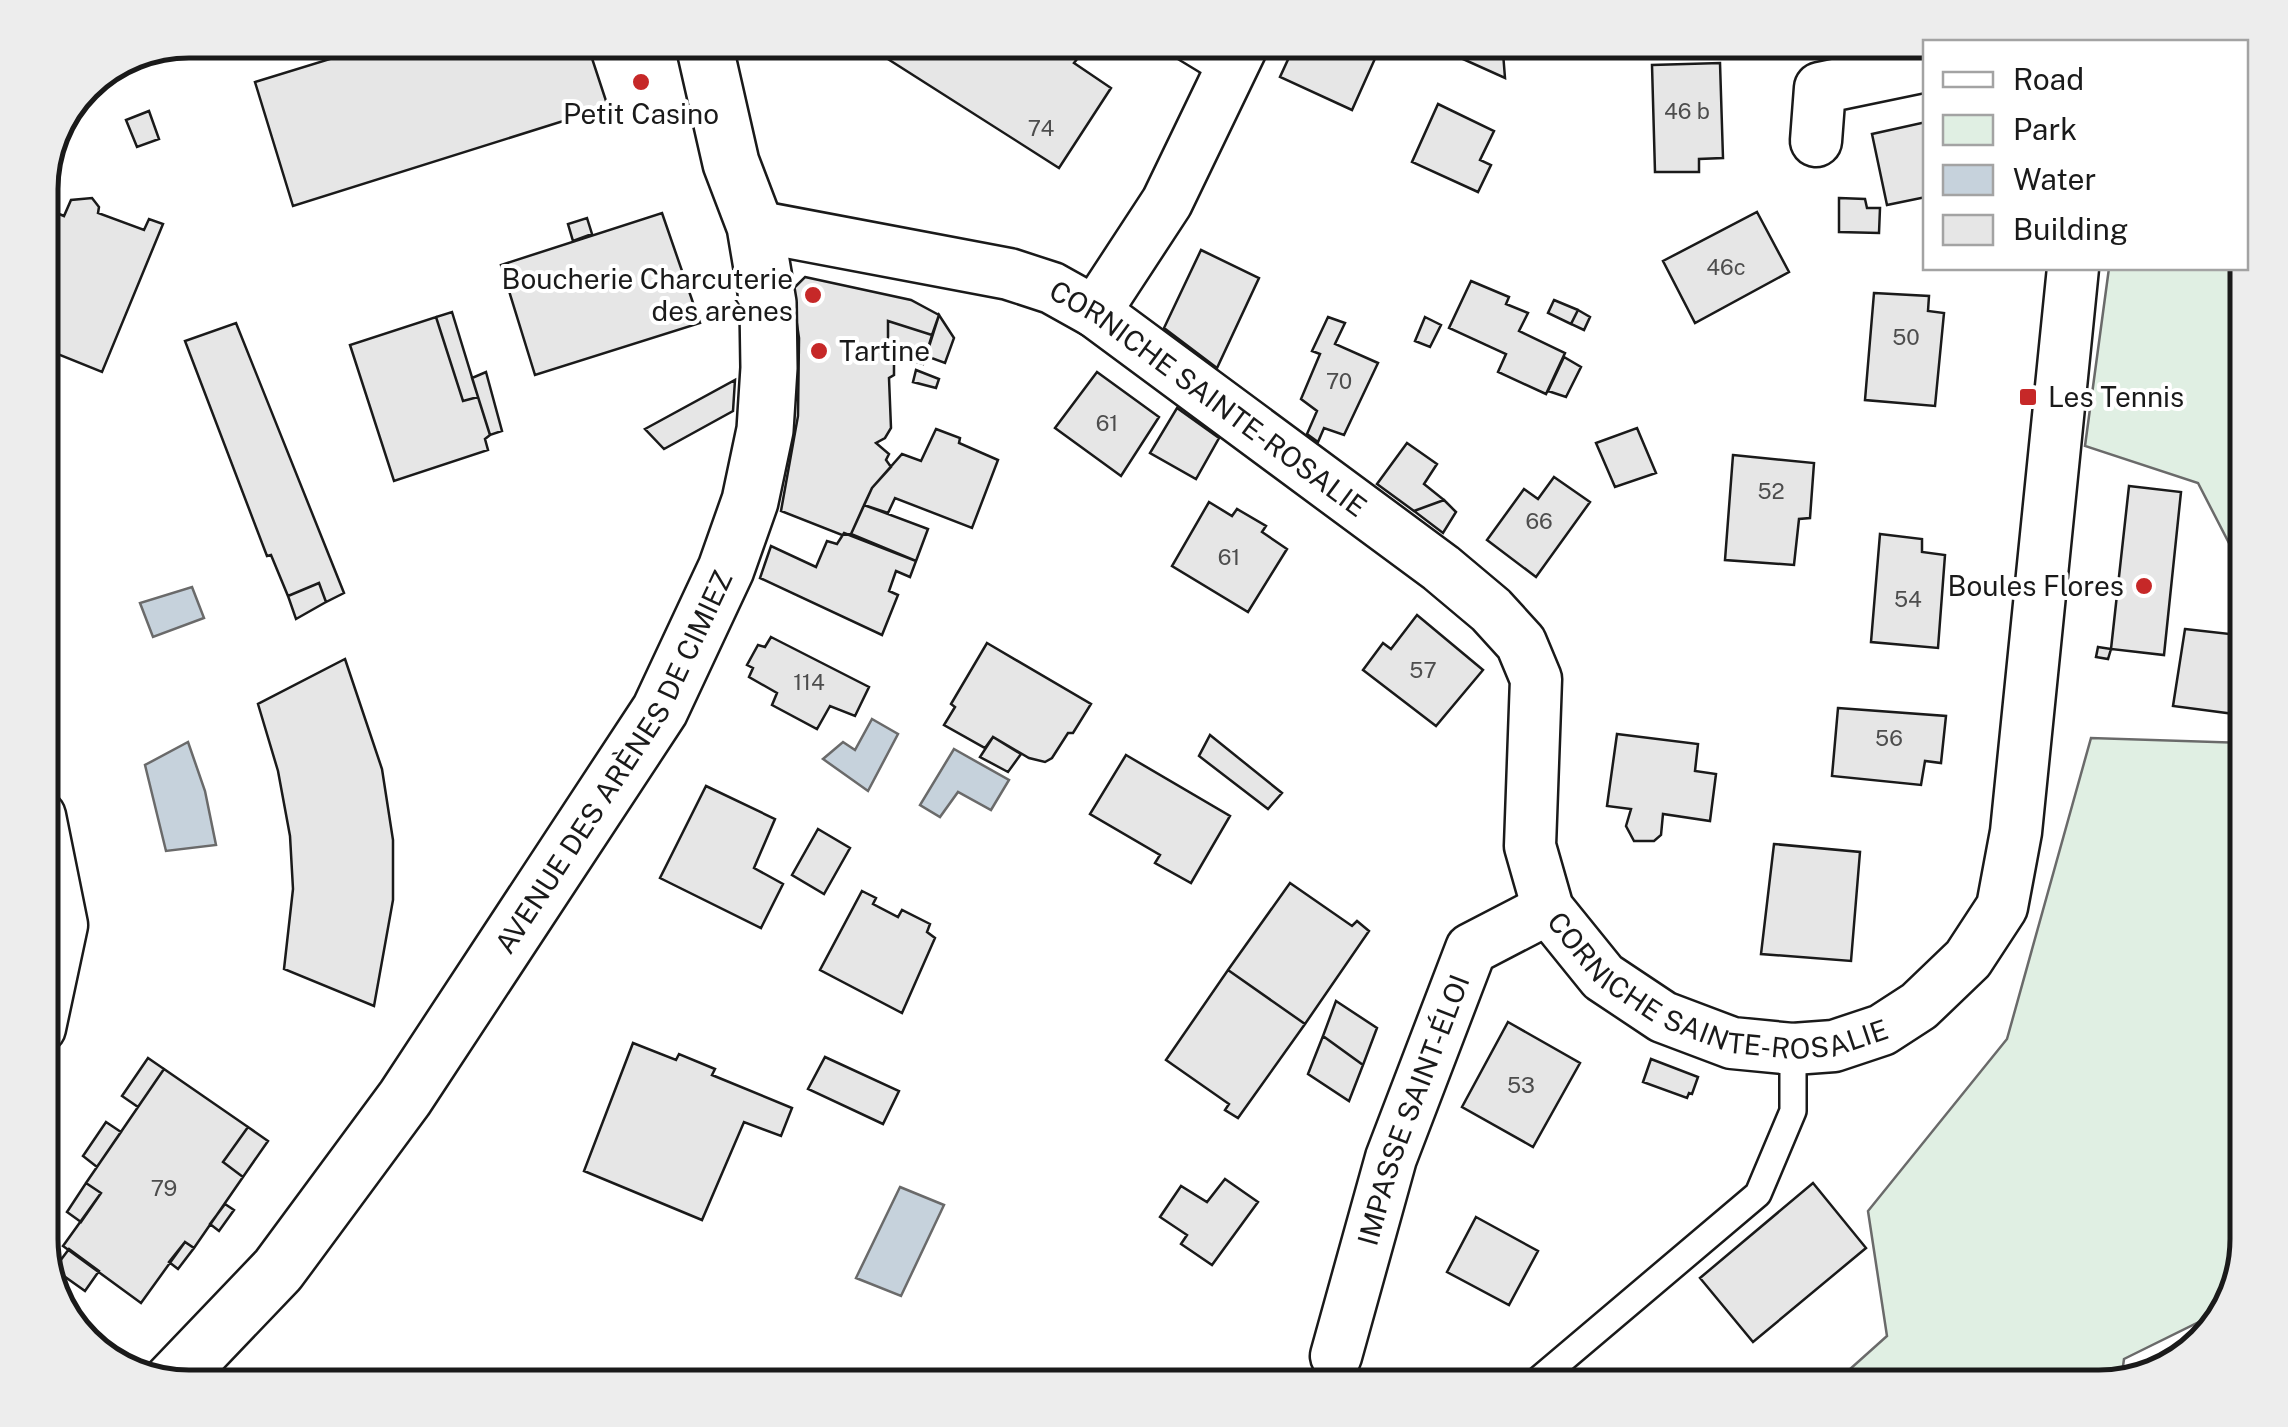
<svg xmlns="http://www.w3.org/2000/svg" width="2288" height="1427" viewBox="0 0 2288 1427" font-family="'Public Sans',sans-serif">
<rect width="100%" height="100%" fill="#fff"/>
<path fill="#e0efe3" stroke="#6a6a6a" stroke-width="2.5" d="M2246,172L2248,180V580L2198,483L2085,446L2109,268H2246Z
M2248,732V1239L2227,1308L2124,1359L2121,1381L2100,1387H1830L1887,1336L1868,1211L2007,1039L2091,738L2245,743Z"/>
<path fill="#c6d2dc" stroke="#6a6a6a" stroke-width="2.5" d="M192,587L204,618L153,637L140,603Z
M872,719L898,734L868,791L823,759L843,742L855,750Z
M188,742L205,791L216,845L166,851L145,765Z
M954,749L1009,780L991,810L958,792L940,817L920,805Z
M900,1187L944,1205L901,1296L856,1278Z"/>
<path fill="#e6e6e6" stroke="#1a1a1a" stroke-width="2.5" d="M422,40H586L608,107L293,206L255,82L385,42L387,51Z
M858,40H1060L1081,54L1074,63L1111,88L1059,168Z
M1297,40H1375L1382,43L1352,110L1280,77Z
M1437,40H1502L1505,78L1454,55L1456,49Z
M1720,63L1723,158L1699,159V172H1655L1652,65Z
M1438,104L1494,131L1480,160L1491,165L1478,192L1412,162Z
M149,111L159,139L137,147L126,120Z
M1926,122V197L1887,205L1872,134Z
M92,198L99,207L98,213L144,230L149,219L163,224L102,372L40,347V206L64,216L71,200Z
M1839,198L1865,199L1867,208H1880L1879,233L1839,232Z
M1757,212L1789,272L1695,323L1663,261Z
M662,213L700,323L535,375L501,265Z
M587,218L592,234L573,241L568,224Z
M1201,250L1259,278L1217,368L1164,328Z
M805,277L911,300L939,315L932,335L888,321V345L892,347L894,355V375L889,378L891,428L885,438L876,443L889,454L886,460L891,467L872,488L851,534L842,535L781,511L798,416L799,338L792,290Z
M1471,281L1509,297L1506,304L1528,313L1519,331L1565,353L1546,394L1498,372L1506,354L1449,328Z
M1874,293L1929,296L1928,311L1944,313L1935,406L1865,400Z
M1554,300L1578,310L1571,324L1548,313Z
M1578,310L1590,317L1584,330L1571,324Z
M452,312L478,397L463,401L436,317Z
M939,315L954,338L945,363L926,356Z
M436,317L463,401L478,397L490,435L485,439L488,450L394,481L350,345Z
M1328,317L1345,323L1335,344L1378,363L1344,435L1324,428L1318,442L1307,434L1317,411L1301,399L1320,354L1312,351Z
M1425,317L1441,325L1430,347L1415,341Z
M888,321L932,335L923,364L894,355L892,347L888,345Z
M236,323L344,593L326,602L319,583L288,596L271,555L267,556L185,341Z
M1564,357L1581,367L1566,397L1548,391Z
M916,370L939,379L936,388L913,382Z
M486,372L502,431L490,435L472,378Z
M1097,372L1159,417L1121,476L1055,428Z
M735,380L733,411L664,449L645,429Z
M1177,408L1219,438L1196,479L1150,453Z
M1637,428L1656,473L1615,487L1596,443Z
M936,429L960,438L959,443L998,460L972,528L895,498L888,513L864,505L872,488L902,454L921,461Z
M1407,443L1437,464L1424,484L1444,500L1414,511L1377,484Z
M1733,455L1814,463L1810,518L1799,519L1794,565L1725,560Z
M1554,477L1590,502L1536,577L1487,540L1524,489L1538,499Z
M2129,486L2181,492L2164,655L2111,649Z
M1444,500L1456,512L1443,533L1414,511Z
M1209,502L1232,516L1237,509L1266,526L1262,532L1287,549L1248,612L1172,566Z
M864,505L928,529L916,561L851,534Z
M844,533L916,561L910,577L896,571L889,591L898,595L882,635L760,578L771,546L816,567L827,541L837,544Z
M1880,534L1922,539V552L1945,555L1938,648L1871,642Z
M319,583L326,602L296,619L288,596Z
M1417,615L1483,670L1436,726L1363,670L1383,643L1391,649Z
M2185,629L2248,636L2242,715L2173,706Z
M771,637L869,687L855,716L830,706L817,729L772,705L777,693L749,677L753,668L747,665L758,645L765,647Z
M987,643L1091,704L1073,733H1068L1052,758L1045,762L1029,758L993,737L985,748L944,725L955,707L951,704Z
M2098,647L2111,649L2108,659L2096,657Z
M345,659L382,769L393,840V900L374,1006L284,969L293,889L290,836L278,771L258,704Z
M1838,708L1946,716L1941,763L1925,761L1921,785L1832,776Z
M1617,734L1698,744L1695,771L1716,774L1710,821L1663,814L1661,835L1654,841H1634L1626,826L1631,809L1607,806Z
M1210,735L1282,793L1268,809L1199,756Z
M993,737L1021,754L1008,772L980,757Z
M1126,755L1230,816L1191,883L1155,863L1160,855L1090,814Z
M706,786L775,819L754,868L783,884L761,928L660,878Z
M818,829L850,848L824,894L792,875Z
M1774,844L1860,852L1851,961L1761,954Z
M1290,883L1352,926L1357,921L1369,931L1305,1024L1228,970Z
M862,891L876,898L873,904L898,917L902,910L930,924L927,932L935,938L902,1013L820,970Z
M1228,970L1305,1024L1238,1118L1225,1110L1229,1104L1166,1060Z
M1336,1001L1377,1028L1363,1065L1323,1036Z
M1508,1022L1580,1063L1533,1147L1462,1107Z
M1323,1036L1363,1065L1349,1101L1308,1074Z
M633,1043L676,1060L679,1054L715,1069L712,1075L792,1108L781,1136L744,1122L702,1220L584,1171Z
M825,1057L899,1091L883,1124L808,1089Z
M148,1058L164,1069L138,1107L122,1096Z
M1651,1059L1698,1077L1692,1094L1689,1093L1687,1098L1643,1082Z
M164,1069L248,1127L223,1162L243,1177L194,1248L185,1242L141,1303L63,1246L101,1193L86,1183Z
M106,1122L121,1132L97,1167L83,1156Z
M248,1127L268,1141L243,1177L223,1162Z
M1225,1179L1258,1202L1212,1265L1181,1244L1187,1235L1160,1217L1181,1186L1207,1202Z
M86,1183L101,1193L81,1222L67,1212Z
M1813,1183L1866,1248L1753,1342L1700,1278Z
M225,1204L234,1210L219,1231L210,1224Z
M1476,1217L1538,1251L1509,1305L1447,1272Z
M185,1242L194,1248L178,1269L169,1262Z
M69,1249L99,1271L85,1291L54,1269Z"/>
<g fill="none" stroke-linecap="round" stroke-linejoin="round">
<g stroke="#1a1a1a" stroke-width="30">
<path id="lane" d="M1173,40L1229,74
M1530,1387L1758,1194L1793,1111V1049"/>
</g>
<g stroke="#1a1a1a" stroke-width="55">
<g id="street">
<path d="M2095,42V40"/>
<path d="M1816,141L1820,88L1926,66"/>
<path id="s1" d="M755,226L1009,274L1052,288L1095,312L1441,568L1491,610L1521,643L1536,679L1530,846L1548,909L1603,977L1663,1017L1732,1043L1793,1049L1834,1046L1882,1030L1919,1006L1968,959L2002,907L2016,832L2073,268"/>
<path d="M1095,312L1167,202L1245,40"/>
<path d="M40,816L62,925L40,1028"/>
<path id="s2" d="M1336,1356L1391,1158L1471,949L1548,909"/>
</g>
</g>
<g stroke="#1a1a1a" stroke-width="60">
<g id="secondary">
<path id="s3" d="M171,1382L278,1270L405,1098L660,710L726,569L750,501L765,430L769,368L768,303L755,226L731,163L703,40"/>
</g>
</g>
<use href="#lane" stroke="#fff" stroke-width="25"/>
<use href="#street" stroke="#fff" stroke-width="50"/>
<use href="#secondary" stroke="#fff" stroke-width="55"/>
</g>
<g fill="#c62828" stroke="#fff" stroke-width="4">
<circle cx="641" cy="82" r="10"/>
<circle cx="813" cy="295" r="10"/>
<circle cx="819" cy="351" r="10"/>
<rect x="2018" y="387" width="20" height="20" rx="5"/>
<circle cx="2144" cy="586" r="10"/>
</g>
<g text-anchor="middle" stroke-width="8" stroke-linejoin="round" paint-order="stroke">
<g font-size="22" fill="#4d4d4d">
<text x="1687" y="119">46 b</text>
<text x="1041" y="136">74</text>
<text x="1726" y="275">46c</text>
<text x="1906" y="345">50</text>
<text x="1339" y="389">70</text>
<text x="1107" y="431">61</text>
<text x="1771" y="499">52</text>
<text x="1539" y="529">66</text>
<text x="1229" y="565">61</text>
<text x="1908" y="607">54</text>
<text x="1423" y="678">57</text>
<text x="809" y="690">114</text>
<text x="1889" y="746">56</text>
<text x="1521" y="1093">53</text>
<text x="164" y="1196">79</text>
</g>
<g font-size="28" fill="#1a1a1a" stroke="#fff" text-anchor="end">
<text x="641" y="124" text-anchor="middle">Petit Casino</text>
<text x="793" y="289">Boucherie Charcuterie<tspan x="793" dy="32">des arènes</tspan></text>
<text x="839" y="361" text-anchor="start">Tartine</text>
<text x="2048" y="407" text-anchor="start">Les Tennis</text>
<text x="2124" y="596">Boules Flores</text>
</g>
<g font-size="28" fill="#1a1a1a" stroke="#fff">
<text dy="10" stroke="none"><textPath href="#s1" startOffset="495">CORNICHE SAINTE-ROSALIE</textPath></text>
<text dy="10" stroke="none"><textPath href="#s3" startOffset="765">AVENUE DES ARÈNES DE CIMIEZ</textPath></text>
<text dy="10" stroke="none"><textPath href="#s1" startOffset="1365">CORNICHE SAINTE-ROSALIE</textPath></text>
<text dy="10" stroke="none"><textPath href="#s2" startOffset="258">IMPASSE SAINT-ÉLOI</textPath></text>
</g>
</g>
<path d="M0 0H2288V1427H0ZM189 58H2099A131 131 0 0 1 2230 189V1239A131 131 0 0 1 2099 1370H189A131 131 0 0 1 58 1239V189A131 131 0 0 1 189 58Z" fill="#ededed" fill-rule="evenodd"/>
<path fill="none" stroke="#1a1a1a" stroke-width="5" d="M189 58H2099A131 131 0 0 1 2230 189V1239A131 131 0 0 1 2099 1370H189A131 131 0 0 1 58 1239V189A131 131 0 0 1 189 58Z"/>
<rect x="1923" y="40" width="325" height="230" fill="#ffffff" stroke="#a3a3a3" stroke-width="2.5"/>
<rect x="1943" y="72" width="50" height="15" fill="#ffffff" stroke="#a3a3a3" stroke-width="2.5"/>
<text x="2013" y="90" font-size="30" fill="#1a1a1a">Road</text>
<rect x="1943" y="115" width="50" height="30" fill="#e0efe3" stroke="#a3a3a3" stroke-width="2.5"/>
<text x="2013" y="140" font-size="30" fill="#1a1a1a">Park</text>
<rect x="1943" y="165" width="50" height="30" fill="#c6d2dc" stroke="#a3a3a3" stroke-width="2.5"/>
<text x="2013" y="190" font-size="30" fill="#1a1a1a">Water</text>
<rect x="1943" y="215" width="50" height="30" fill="#e6e6e6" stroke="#a3a3a3" stroke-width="2.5"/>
<text x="2013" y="240" font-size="30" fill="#1a1a1a">Building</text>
</svg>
